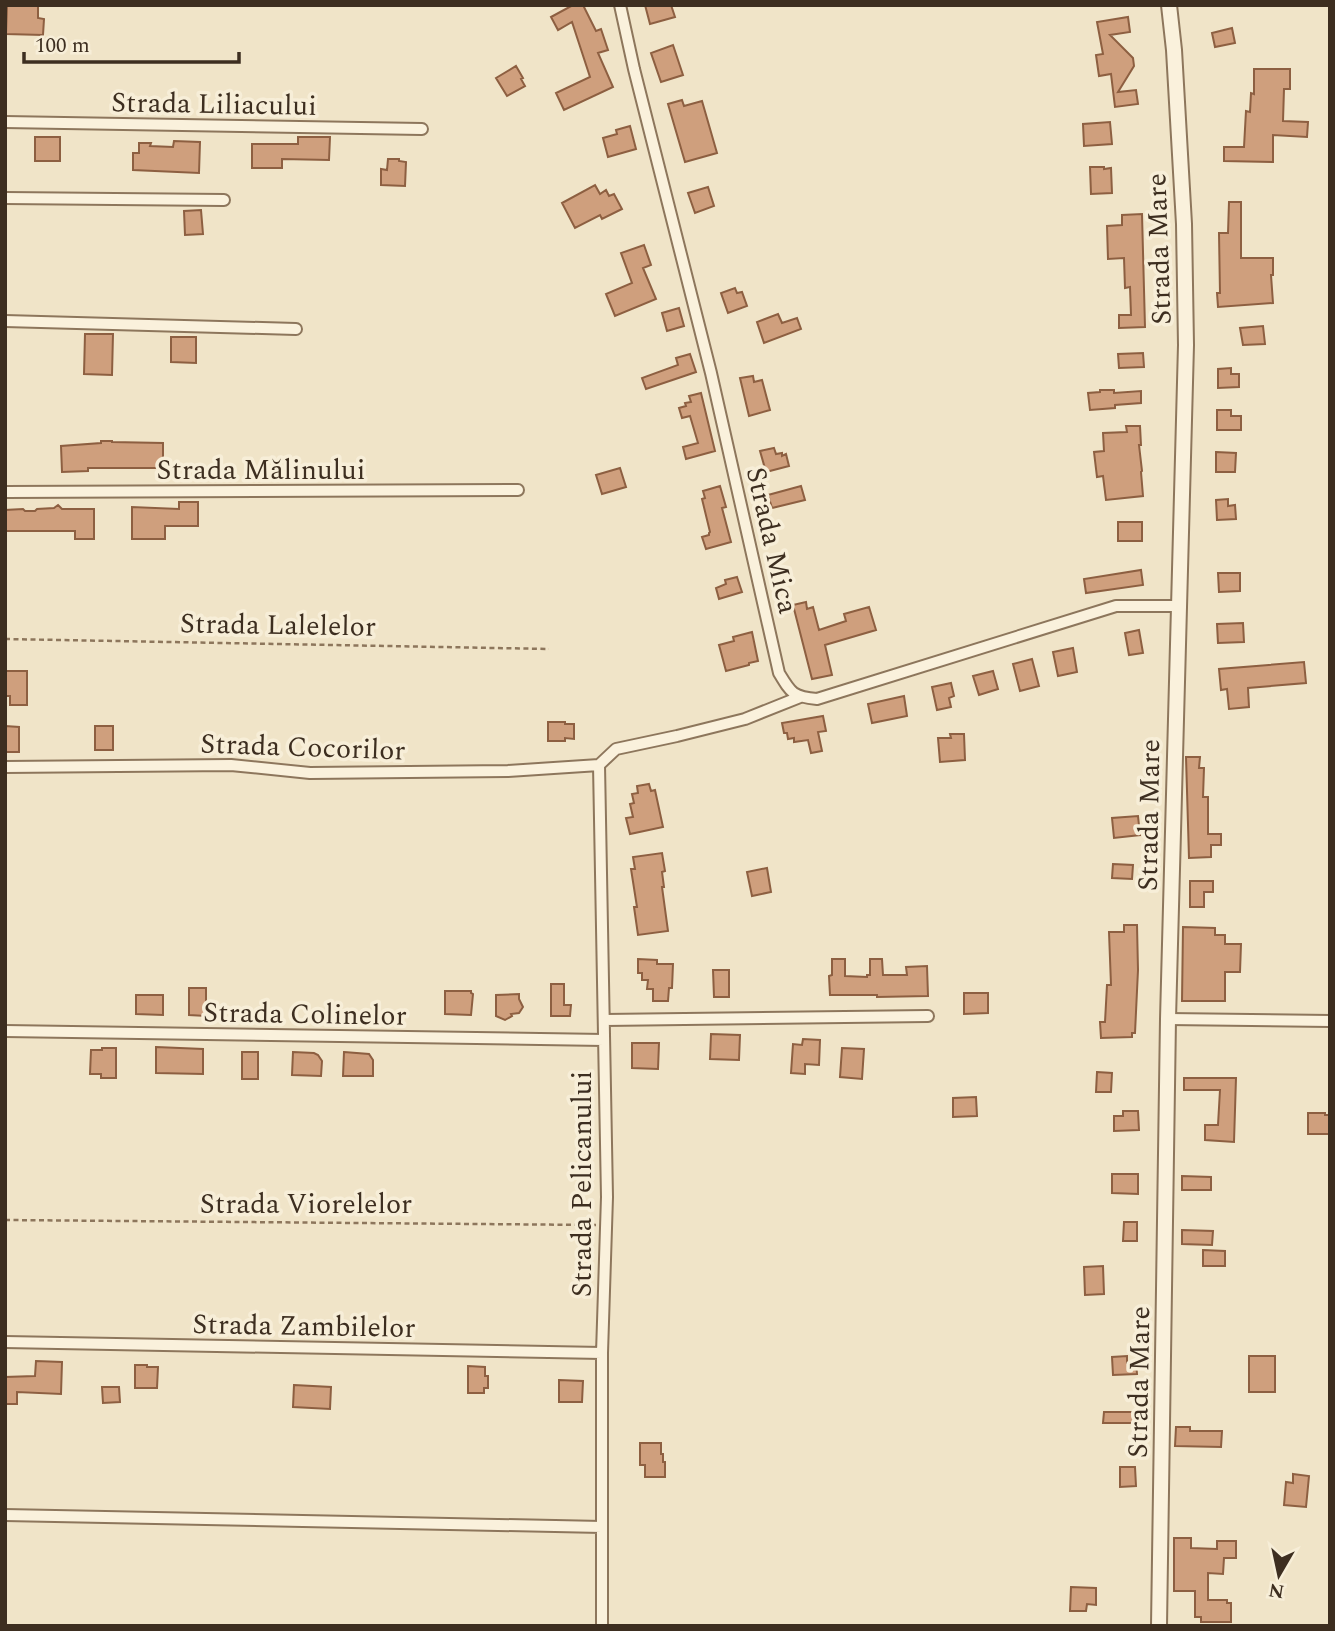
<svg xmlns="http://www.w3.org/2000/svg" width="1335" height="1631" viewBox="0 0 1335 1631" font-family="Spectral,serif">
<rect width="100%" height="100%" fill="#f0e4c8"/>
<path fill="#cf9f7d" stroke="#8d5f41" stroke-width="2" d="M7,5H38V18L44,19L43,35L6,34Z
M573,5H583L596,31L601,29L608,50L598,53L613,87L564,110L556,93L590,77L572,22L558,30L551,17Z
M645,5H671L675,17L650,24Z
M1128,17L1130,32L1110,35L1133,58L1134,66L1118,92L1136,90L1138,104L1115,107L1111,74L1099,76L1096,55L1103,54L1097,22Z
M1232,28L1235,43L1215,47L1212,33Z
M673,45L683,75L661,82L651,53Z
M516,66L523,78L521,79L525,86L507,96L496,78Z
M1254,69H1290V89H1284L1283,121L1308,122L1307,137L1273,135V162L1224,161V147H1244L1246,111L1250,112L1251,93L1254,94Z
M682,100L684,106L702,101L717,153L685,162L668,104Z
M1110,122L1112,144L1084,146L1083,124Z
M630,126L636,149L608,157L603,138L617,134L616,130Z
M35,137H60V161H35Z
M298,137H330L329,160L282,159V168H252V144H298Z
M174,141L200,142L199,173L133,170V153H139V143H151L150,146L173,147Z
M388,159H399V161L406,162L405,186L381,185V169L387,170Z
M1090,167H1104V169L1111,168L1112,193L1091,194Z
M595,185L600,194L606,190L609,196L614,194L622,209L602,219L600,215L575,228L562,203Z
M708,187L714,206L695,213L688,193Z
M1229,202H1241V258H1273V275H1271L1273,303L1218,307L1217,293H1220L1219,233H1228Z
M201,210L203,234L185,235L184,211Z
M1142,214L1145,327L1119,328V315H1131L1130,287L1125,288L1124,258L1108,259L1107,226L1122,225V215Z
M644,245L651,265L643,268L656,299L615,316L606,294L632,283L621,253Z
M735,288L737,293L742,292L747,306L728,313L721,293Z
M679,308L684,326L667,331L662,313Z
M778,314L782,323L797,318L801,329L764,343L757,322Z
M1263,326L1265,344L1243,345L1240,328Z
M85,334H113L112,375L84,374Z
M171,337H196V363L171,362Z
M1143,353L1144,367L1119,368L1118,354Z
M690,354L696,372L646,389L642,378L678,365L676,358Z
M1231,368V374H1239V387L1218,388V369Z
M753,376L754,382L762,380L770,410L749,416L740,378Z
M1100,390H1114V393L1141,391V403L1115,405V408L1090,410L1088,393L1100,392Z
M701,393L715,451L686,459L683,447L698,443L690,416L682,418L679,408L686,406L685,403L691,402L689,396Z
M1217,410H1231V416H1241V430H1217Z
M1126,426H1140L1141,445H1139L1142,471L1141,472L1143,496L1106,500L1103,476L1097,477L1094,452L1104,451L1103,433L1127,432Z
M101,441H112V442L163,443V468H88V471L62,472L61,446L101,443Z
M774,448L776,454L782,453V456L786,454L789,466L766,472L760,451Z
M1216,452L1236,453L1235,472H1216Z
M620,468L626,487L602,494L596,475Z
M720,486L726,507L722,508L731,542L706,549L702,537L709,535V533L710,532L702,499L705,498L703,491Z
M801,486L805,500L772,508L768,495Z
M1228,499V506L1235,505L1236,519L1217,520L1216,500Z
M179,502H198V526H165V539H132V507L179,509Z
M58,505L62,509H94V539H75V531H5V510L23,509L25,511H35L37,509L54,508Z
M1118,522H1142V541H1118Z
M1141,570L1143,585L1086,593L1084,579Z
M1218,573H1240V591L1219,592Z
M737,577L742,592L719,599L716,588L726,584L725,580Z
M806,602L807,609L813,607L819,630L846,621L844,614L869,607L876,630L825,645L832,675L812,679L793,605Z
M1243,623L1244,642L1218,643L1217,624Z
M1139,630L1143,653L1129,655L1125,633Z
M752,632L758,661L749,663V665L726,671L719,645L734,641L733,637Z
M1073,648L1077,672L1058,676L1053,652Z
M1032,659L1039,686L1020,691L1013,664Z
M1304,662L1306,683L1248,688L1249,707L1229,709L1227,689L1221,690L1219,669Z
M5,671H27V705H10V696H5Z
M993,671L998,689L979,695L973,676Z
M951,683L954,696L949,698L951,707L937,710L932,687Z
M904,696L907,716L872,723L868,704Z
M823,716L826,731L818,732L822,751L811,753L808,740L794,742V738L788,739L787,733H784L782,723Z
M548,722H565V724H574V739L565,738V741H548Z
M5,726L19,727V752H5Z
M95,726H113V750H95Z
M950,734H964L965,760L940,762L938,738H951Z
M1186,757H1200L1199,768H1204L1203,797H1208V834H1221V845H1211V857L1189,858Z
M649,784L651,791L655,790L663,827L630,834L626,818L633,817L630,804L634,803L632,794L638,793L637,786Z
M1138,816L1140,835L1114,838L1112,818Z
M662,853L665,871L662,872L664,887H662L668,931L638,935L634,907H637L631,869H635L633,857Z
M1113,864L1133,865L1132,879L1112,878Z
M767,868L771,892L752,896L747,872Z
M1190,881H1213V892H1204V907H1190Z
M1124,925H1137L1138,970L1135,1033H1132V1037L1101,1038L1100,1022H1105L1107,985H1111L1109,932H1124Z
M1183,927L1215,928V935H1225V944H1241L1240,972H1225V1001H1182Z
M638,959L657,960V964H673L672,988H669L668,1001H653V989H647L648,980H642V973H638Z
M832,959H845V976L867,977V975H870V959H882L883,975H907L906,967L927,966L928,996L877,997V995H830L829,976L832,975Z
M713,970H729V997H714Z
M551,984H564V1005H571L570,1016H551Z
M189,988H206V1016L189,1015Z
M445,991H471V993L473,994L471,1015L445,1014Z
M964,993H988V1013L964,1014Z
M519,994V999L523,1007L519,1013L511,1014L512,1016L505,1020L496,1016V995Z
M136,995H163V1015L136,1014Z
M711,1034L740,1035L739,1060L710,1059Z
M803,1039L820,1040L819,1065L805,1064V1074L791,1073L793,1044L802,1045Z
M632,1043H659L658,1069L632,1068Z
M156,1047L203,1049V1074L156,1073Z
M102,1048H116V1078H101V1074H90L91,1050H102Z
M842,1048L864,1049L862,1079L840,1077Z
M242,1052H258V1079H242Z
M293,1052L314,1053L318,1055L322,1061L321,1076L292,1075Z
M344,1052L369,1054L373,1060V1076H343Z
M1097,1072L1112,1073L1111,1092H1096Z
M1184,1078H1236L1234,1142L1205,1140V1125H1218L1220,1090H1184Z
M976,1097L977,1116L953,1117V1098Z
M1123,1111H1138L1139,1130L1114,1131V1116H1123Z
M1308,1113H1325V1115H1330V1134H1308Z
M1112,1174H1138V1194L1112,1193Z
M1182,1176L1211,1177V1190H1182Z
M1124,1222H1137V1241H1123Z
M1182,1230L1213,1231L1212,1245L1182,1244Z
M1203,1250L1225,1251V1266H1203Z
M1103,1266L1104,1294L1085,1295L1084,1267Z
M1127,1356V1363L1136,1362L1137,1374L1113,1375L1112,1357Z
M1249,1356H1275V1392H1249Z
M36,1361L62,1362L61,1394L17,1392V1404H5V1377L35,1376Z
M135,1365H147V1367H158L157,1388H135Z
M468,1366L485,1367V1376H488V1388H484V1393H468Z
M559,1380L583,1381L582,1402H559Z
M294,1385L331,1387L330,1409L293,1407Z
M102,1387H119L120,1402L103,1403Z
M1104,1412H1134V1423H1103Z
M1176,1427H1190V1431H1222L1221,1447L1175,1446Z
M640,1443H661V1454H663V1462H665V1477H645V1465H640Z
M1120,1467H1135L1136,1486L1120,1487Z
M1293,1474L1309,1476L1306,1507L1284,1505L1286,1482L1293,1483Z
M1174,1538H1191V1548L1217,1549V1541H1236V1558H1224L1223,1574L1208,1573V1600H1227V1603H1231V1622H1201V1617H1195V1591H1174Z
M1071,1587L1096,1588V1605L1087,1604L1086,1611H1070Z"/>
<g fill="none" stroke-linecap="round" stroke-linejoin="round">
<g stroke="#8d765c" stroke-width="14">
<path id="minor" d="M620,5L634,69L711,373L779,673C791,693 793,697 817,699L1116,606H1178
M5,122L422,129
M5,198L224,200
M5,321L296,329
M5,492L518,490
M5,767L231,765L310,773L508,771L599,765
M1168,1019L1330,1021
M605,1020L928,1016
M5,1031L604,1040
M5,1342L602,1353
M5,1515L602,1527
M602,1626V1353L607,1197L599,765L616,749L677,736L745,719L800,697"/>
</g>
<g stroke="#8d765c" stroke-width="18">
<path id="tertiary" d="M1159,1626L1168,1019L1186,345L1184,224L1174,50L1169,5"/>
</g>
<path stroke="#8d765c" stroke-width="2.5" stroke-dasharray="5 3.5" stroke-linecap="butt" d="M5,639L549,649
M5,1220L596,1225"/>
<use href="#minor" stroke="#faf1dc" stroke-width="10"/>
<use href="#tertiary" stroke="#faf1dc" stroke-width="14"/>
</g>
<g text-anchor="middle" stroke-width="7" stroke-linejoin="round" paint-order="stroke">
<g font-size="28" fill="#3d2e20" stroke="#f7eed8">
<text transform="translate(214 103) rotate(1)" y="10">Strada Liliacului</text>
<text transform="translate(1158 249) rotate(-92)" y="10">Strada Mare</text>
<text x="261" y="479">Strada Mălinului</text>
<text transform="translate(773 540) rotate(77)" y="10">Strada Mica</text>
<text transform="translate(278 624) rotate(1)" y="10">Strada Lalelelor</text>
<text transform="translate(303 746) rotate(2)" y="10">Strada Cocorilor</text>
<text transform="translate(1148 815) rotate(-89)" y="10">Strada Mare</text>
<text transform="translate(305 1013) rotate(1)" y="10">Strada Colinelor</text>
<text transform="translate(581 1184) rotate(-90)" y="10">Strada Pelicanului</text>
<text x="306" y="1213">Strada Viorelelor</text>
<text transform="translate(304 1325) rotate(1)" y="10">Strada Zambilelor</text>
<text transform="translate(1138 1382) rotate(-89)" y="10">Strada Mare</text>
</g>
</g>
<rect width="1335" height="1631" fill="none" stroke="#3d2e20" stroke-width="14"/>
<g transform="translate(1279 1575) rotate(189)" stroke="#f7eed8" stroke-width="5" paint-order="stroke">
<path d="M0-5L12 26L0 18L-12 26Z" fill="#3d2e20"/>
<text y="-10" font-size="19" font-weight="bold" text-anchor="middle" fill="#3d2e20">N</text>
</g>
<path d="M24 52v10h215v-10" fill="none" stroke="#3d2e20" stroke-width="3.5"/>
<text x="35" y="52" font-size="21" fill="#3d2e20" stroke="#f7eed8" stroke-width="5" paint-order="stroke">100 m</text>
</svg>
